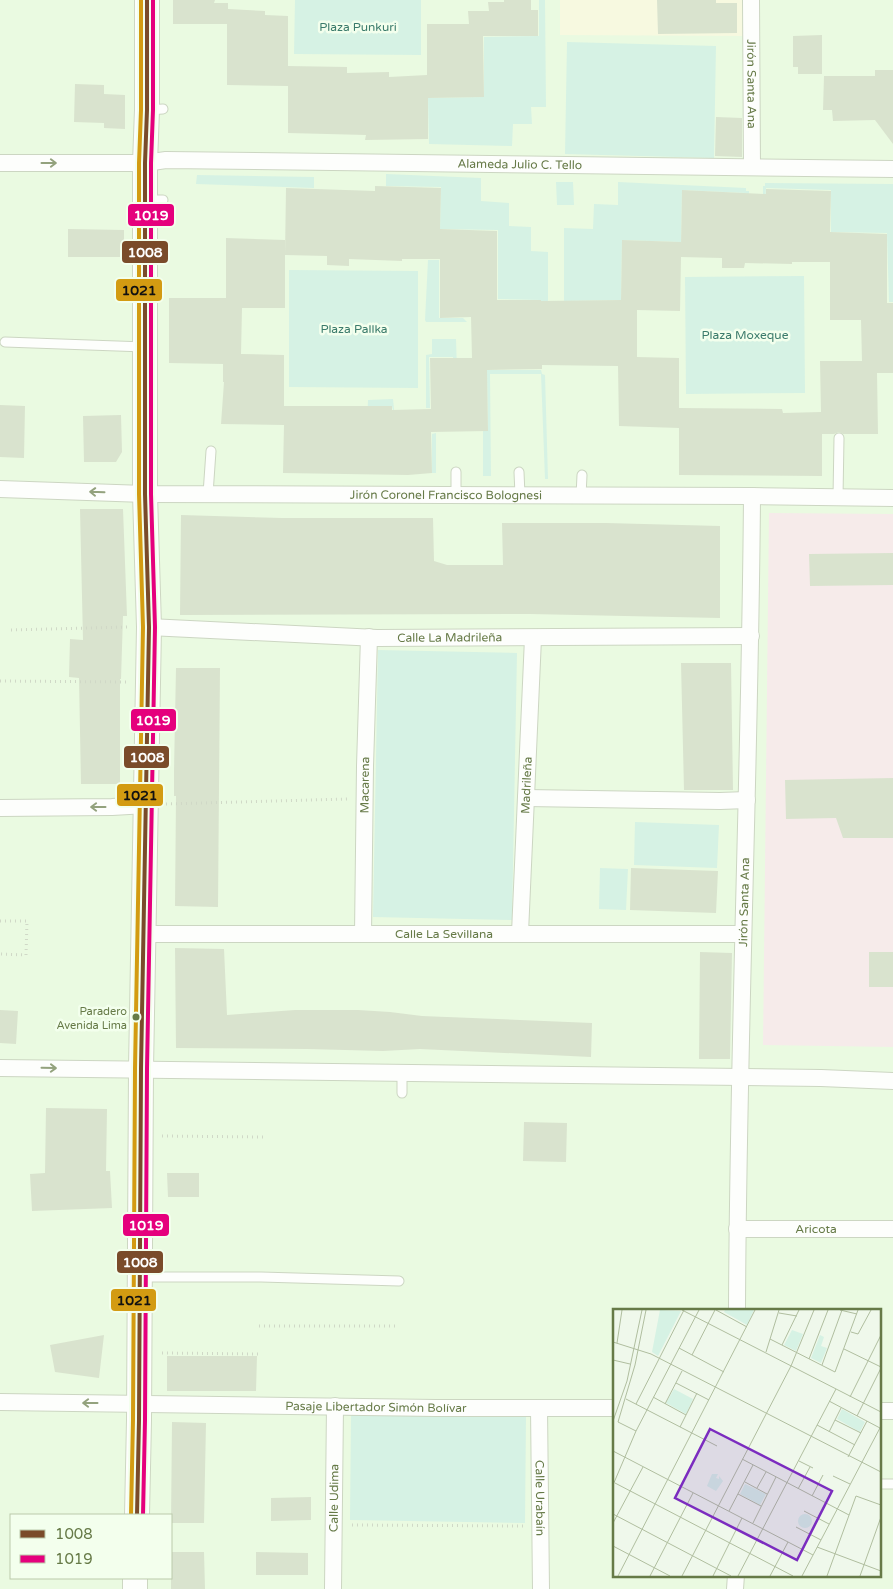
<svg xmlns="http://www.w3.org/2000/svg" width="893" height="1589" viewBox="0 0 893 1589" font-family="'Varela Round',sans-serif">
<rect width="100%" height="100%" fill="#eff8eb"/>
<path fill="#eafae1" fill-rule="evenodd" d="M0,0H893V1589H0ZM614,1310H879V1575H614ZM11,1515H171V1578H11Z"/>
<path fill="#f6ebea" d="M769,513L893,514V1047L763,1045Z"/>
<path fill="#f7f9e0" d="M560,0H745V36L560,35Z"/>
<path fill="#d6f2e4" d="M295,0H421V55L294,54Z
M539,0H545L546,107H531L532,124H513L512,146L429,144L428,98L484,97V37L539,36Z
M567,42L716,46L714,158L565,154Z
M386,174L481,178V201L509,203V226L531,227V251L548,252V356H542L541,300L498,299V230L440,229L441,187L386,186Z
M197,175L314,177V188L196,184Z
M556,182H573L574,205H557Z
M618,182L746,188V191H749V200L746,193L682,190L681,242L622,240L621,300L564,301V228L593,229L594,204L618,205Z
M765,183L893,184V302H889L887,233L831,232V190L766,188L765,208H763V186H765Z
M428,260H439V318H463L467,322H426L425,320Z
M289,270L418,271V388L289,387Z
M804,276L805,393L686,394L685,277Z
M432,339H456L457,371H454L453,357H429L430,408H426V355L432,354Z
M487,370H541L542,374L545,375L548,479H545L541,374H490L491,476H483V431H488Z
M393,399L395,419L392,406H371L367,429L368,400Z
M436,433V473H432V434Z
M378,650L517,653L512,920L373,917Z
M635,822L719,825L717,868L634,865Z
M600,868L628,869L626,910L599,909Z
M351,1414L526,1417L525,1523L350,1520Z"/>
<path fill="#d9e3ce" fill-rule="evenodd" d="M173,0H215L214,3H228V9L265,11V15L288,16V66L347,67V73L389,72V77L427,75V24H469L468,11H489L488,2H504V0H531V10H538V36H483L484,97L428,98V139L365,140L366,135L288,133V86L227,85V24H173Z
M657,0H716V3H737V33L658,34Z
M822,35V74H798V67H793V36Z
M875,70H893V144L875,120L833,121L832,110H823L824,76H875Z
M75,84L104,85V94L125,95V129L104,128V123L74,122Z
M716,117L742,118V157L715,156Z
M375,186L441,188L440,229L497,231V300H541V301L621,300L622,240L681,242V245L682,190L766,194V189L831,191L830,232L887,234V303H893V373H877L878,434H843L839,432L834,434H822V476L679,475V428L619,426L618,366L542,365V369L487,370L488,431L431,432L432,473L408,475L283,473L284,425L221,424L224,382H223V364L169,363V298H226V238L285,240V308H242L241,354L284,355V406H392V410L431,409L430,358H472L471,317L440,318V259H402V261L349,259V266L327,265V256L285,255L286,188L375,191ZM681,257L722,258V268H744L745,263L792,264V262H830V320H861L862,361H820L821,412L783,413L782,409L679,408V358L637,357V310L680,311Z
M68,229L124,230V257H68Z
M0,405L25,406L24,458L0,457Z
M121,415L122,452L116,462H84L83,416Z
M80,509H123L127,616H123L121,679H120V784H81L79,678L69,677L70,639L83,640Z
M181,515L282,518H433L434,561L447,565H503L502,523H606L720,526V618L530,614L180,615Z
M893,553V585L810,586L809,554Z
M681,663H731L733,790H684Z
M176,668H220L218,907L175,906L176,796H174V771Z
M893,778V838H843L836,818L786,819L785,780Z
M631,868L718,871L716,913L630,910Z
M175,948L224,949L227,1015L295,1010H358L390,1012L422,1016L592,1023L591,1057L420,1049L383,1051L307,1049L176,1048Z
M700,952L732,953L730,1059H699Z
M869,952H893V987H869Z
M0,1010L18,1011L16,1044L0,1043Z
M46,1108L107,1109L106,1171H110L112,1208L32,1211L30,1174L45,1173Z
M524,1122L567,1123L566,1162L523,1161Z
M167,1173H199V1197H168Z
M104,1335L99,1378L55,1372L50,1345Z
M167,1356H257L256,1391H167Z
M172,1422L206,1423L204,1523H171Z
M311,1497V1520L271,1521V1498Z
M171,1552H204L205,1589H171Z
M256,1552L308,1553V1575H256Z"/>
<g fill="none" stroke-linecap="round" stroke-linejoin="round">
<g stroke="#ccd6c2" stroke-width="11">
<path id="lane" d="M148,110L163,109
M145,200H163
M5,342L145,347
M519,472L520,495
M208,494L211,451
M456,495V472
M581,496L582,475
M838,497L839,438
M402,1093V1073
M141,1277H261L399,1281
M879,1484H893"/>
</g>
<g stroke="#ccd6c2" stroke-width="18">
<g id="street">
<path id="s1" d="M751,0L752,167"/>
<path id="s2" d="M0,163H145L166,160L893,169"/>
<path id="s3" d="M0,489L145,494L752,496L893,498"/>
<path id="s4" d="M149,627L377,638L751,636"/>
<path d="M526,798L720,801L747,800"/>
<path d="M0,808L112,807L146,805"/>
<path id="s5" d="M520,933L533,638"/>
<path id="s6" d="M144,934H743"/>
<path id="s7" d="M363,934L365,766L369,637"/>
<path d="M0,1068L821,1078L893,1081"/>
<path id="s8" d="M737,1229H893"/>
<path id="s9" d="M737,1310C738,1039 750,767 752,496"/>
<path id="s10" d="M0,1402L436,1408H614"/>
<path id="s11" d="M539,1408L541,1589"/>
<path d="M879,1411H893"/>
<path id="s12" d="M333,1589L335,1406"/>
<path d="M735,1589L736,1575"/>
</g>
</g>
<g stroke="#cdd7c2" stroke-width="26">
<path id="secondary" d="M137,1515L139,1420L141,1069L149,627L145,494V163L147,110V0
M135,1589V1578"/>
</g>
<path stroke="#d0d8c7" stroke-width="3" stroke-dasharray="1 4" stroke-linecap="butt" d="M11,630L128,627
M0,681L127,682
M166,804L347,799
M0,921H27L26,955L0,954
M162,1136L264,1137
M259,1326H398
M162,1353L259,1354
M352,1525L523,1526"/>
<use href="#lane" stroke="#fdfefc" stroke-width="9"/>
<use href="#street" stroke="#fdfefc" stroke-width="16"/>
<use href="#secondary" stroke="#fdfefc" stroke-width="24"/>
<g stroke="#f3ffed" stroke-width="8">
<path id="bus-1" d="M137,1515L139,1420L141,1069L149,627L145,494V163L147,110V0"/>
</g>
<g stroke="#f3ffed" stroke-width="8">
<path id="bus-2" d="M143,1515L145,1420L147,1069L155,627L151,494V163L153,110V0"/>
</g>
<g stroke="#f3ffed" stroke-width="8">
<path id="bus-3" d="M131,1515L133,1420L135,1069L143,627L139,494V163L141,110V0"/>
</g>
<use href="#bus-1" stroke="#7a4b2a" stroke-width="4"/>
<use href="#bus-2" stroke="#e5007d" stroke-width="4"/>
<use href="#bus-3" stroke="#d39b12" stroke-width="4"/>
</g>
<defs><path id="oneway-shaft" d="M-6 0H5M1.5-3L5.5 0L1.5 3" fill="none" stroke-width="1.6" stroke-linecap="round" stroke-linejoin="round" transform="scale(1.25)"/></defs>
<g stroke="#93a27d">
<use href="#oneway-shaft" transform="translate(49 163)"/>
<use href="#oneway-shaft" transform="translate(97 492) rotate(-178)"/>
<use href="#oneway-shaft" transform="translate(98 807) rotate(180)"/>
<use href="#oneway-shaft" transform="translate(49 1068) rotate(1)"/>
<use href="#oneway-shaft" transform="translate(90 1403) rotate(-180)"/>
</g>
<circle fill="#667a47" stroke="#f3ffed" stroke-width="2" cx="136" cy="1017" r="4.5"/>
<g text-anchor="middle" stroke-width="5" stroke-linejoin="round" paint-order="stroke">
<g font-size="11" fill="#667a47" stroke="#f3ffed" text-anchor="end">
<text x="127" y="1015">Paradero<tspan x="127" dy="14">Avenida Lima</tspan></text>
</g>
<g font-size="12" fill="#3b7b6b" stroke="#f3ffed">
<text x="358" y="31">Plaza Punkuri</text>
<text x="354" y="333">Plaza Pallka</text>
<text x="745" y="339">Plaza Moxeque</text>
</g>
<g font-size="12" fill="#667a47" stroke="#f3ffed">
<text dy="4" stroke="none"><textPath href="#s1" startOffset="84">Jirón Santa Ana</textPath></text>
<text dy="4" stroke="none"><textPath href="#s2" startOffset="520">Alameda Julio C. Tello</textPath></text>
<text dy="4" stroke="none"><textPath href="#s3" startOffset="446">Jirón Coronel Francisco Bolognesi</textPath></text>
<text dy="4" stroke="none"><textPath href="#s4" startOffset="301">Calle La Madrileña</textPath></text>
<text dy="4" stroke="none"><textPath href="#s7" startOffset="149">Macarena</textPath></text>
<text dy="4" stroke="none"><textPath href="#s5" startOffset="148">Madrileña</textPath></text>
<text dy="4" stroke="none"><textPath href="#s9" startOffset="408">Jirón Santa Ana</textPath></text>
<text dy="4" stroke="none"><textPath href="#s6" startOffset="300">Calle La Sevillana</textPath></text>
<text dy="4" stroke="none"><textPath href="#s8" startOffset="79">Aricota</textPath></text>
<text dy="4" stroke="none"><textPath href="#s10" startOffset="376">Pasaje Libertador Simón Bolívar</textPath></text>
<text dy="4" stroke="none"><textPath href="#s12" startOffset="91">Calle Udima</textPath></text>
<text dy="4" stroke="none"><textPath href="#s11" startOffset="90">Calle Urabaín</textPath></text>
</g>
</g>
<g transform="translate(613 1309)">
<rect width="268" height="268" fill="#eff8eb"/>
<path d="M47,1L68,2L45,47L39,43ZM112,1H141L134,16L111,3ZM179,21L190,25L183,42L171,36ZM207,26L211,28L208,37L214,39L208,54L198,49ZM61,80L80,90L73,105L53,94ZM229,100L252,113L247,123L224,110ZM99,165H105L103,169L106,170V167L110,172L103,182L94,177ZM132,175L153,185L147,196L127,185ZM185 212a7 7 0 1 1 14 0a7 7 0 1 1-14 0Z" fill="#d6f2e4"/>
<path fill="none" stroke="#b0be9f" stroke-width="1" d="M69,1L268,103M103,1L134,18M227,1L244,5M166,4L184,7M238,23L245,25L258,1M157,30L222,63L245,1M0,33L38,45L268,163M4,34L9,1M169,36L186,1M66,39L111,63M231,40L268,58M153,43L166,1M79,46L102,1M196,50L215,1M0,51L17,55M209,56L229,1M63,74L96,91M40,88L73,106M237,88L268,26M13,90L104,137M216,92L267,119M23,95L71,1M52,95L69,62M244,107L268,59M222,111L248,124M0,112L14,72L29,1M204,116L242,136M67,118L84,84M23,122L86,1M216,123L228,99M0,142L200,246M235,148L254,112M129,150L236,206M186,152L200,159M220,167L237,175M132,173L154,185M2,174L180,267M0,176L23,122L5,113L22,56L33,1M144,179L153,163M185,180L197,158M125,185L148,197M199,187L210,166M116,202L140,156M191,202L216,215M0,205L118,267M0,214L30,158M140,214L163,168M183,218L208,231M0,237L57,267M204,238L268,262M5,267L142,1M37,267L80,184M69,267L178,57L201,1M100,267L129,209M125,267L223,80M157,267L175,233M189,267L268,117M214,267L243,187L268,196M247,267L268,208"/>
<path fill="#7b2cbf" fill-opacity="0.15" stroke="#7b2cbf" stroke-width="2.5" d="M97,120L219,182L184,251L62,189Z"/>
<rect width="268" height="268" fill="none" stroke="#667a47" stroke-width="2.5"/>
</g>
<g stroke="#f3ffed" stroke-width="2">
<rect x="127" y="203" width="48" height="24" rx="5" fill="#e5007d"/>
<rect x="121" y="240" width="48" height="24" rx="5" fill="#7a4b2a"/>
<rect x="115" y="278" width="48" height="24" rx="5" fill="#d39b12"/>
<rect x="130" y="708" width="47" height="24" rx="5" fill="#e5007d"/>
<rect x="123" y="745" width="47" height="24" rx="5" fill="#7a4b2a"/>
<rect x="116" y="783" width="48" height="24" rx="5" fill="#d39b12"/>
<rect x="122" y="1213" width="48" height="24" rx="5" fill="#e5007d"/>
<rect x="116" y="1250" width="48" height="24" rx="5" fill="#7a4b2a"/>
<rect x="110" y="1288" width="47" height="24" rx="5" fill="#d39b12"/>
</g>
<g font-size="14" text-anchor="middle" font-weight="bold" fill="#fff">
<text x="151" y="220">1019</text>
<text x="145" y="257">1008</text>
<text x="153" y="725">1019</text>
<text x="147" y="762">1008</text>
<text x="146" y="1230">1019</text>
<text x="140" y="1267">1008</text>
</g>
<g font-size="14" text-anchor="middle" font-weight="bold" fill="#111">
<text x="139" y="295">1021</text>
<text x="140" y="800">1021</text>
<text x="134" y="1305">1021</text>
</g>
<rect x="10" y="1514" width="162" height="65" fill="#f3ffed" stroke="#bbcaab"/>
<rect x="20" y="1530" width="25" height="8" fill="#7a4b2a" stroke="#bbcaab"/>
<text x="55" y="1539" font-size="15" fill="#667a47">1008</text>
<rect x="20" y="1555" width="25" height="8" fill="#e5007d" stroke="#bbcaab"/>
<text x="55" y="1564" font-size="15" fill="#667a47">1019</text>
</svg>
